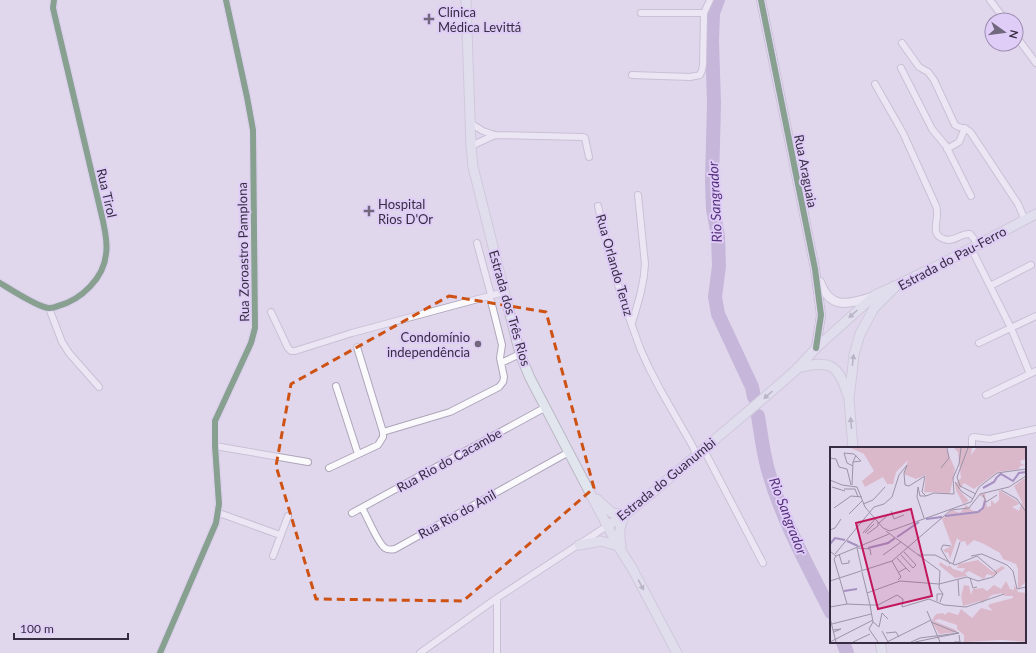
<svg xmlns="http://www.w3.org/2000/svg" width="1036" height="653" viewBox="0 0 1036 653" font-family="Lato,sans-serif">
<rect width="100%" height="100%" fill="#e0d7ed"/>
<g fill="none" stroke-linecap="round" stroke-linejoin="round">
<path stroke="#a68fc1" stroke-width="14" d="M718,0L713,13L712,41L714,103L712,182L713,209L718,236L719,266L715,297L718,314L752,387L754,397
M758,416C761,434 763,452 768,470C782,520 808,566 831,612
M843,642L847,653"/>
<g stroke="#ada5b8" stroke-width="8">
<path id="street" d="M990,0L1005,20
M641,13H704
M1016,36L1036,63
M902,43L919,67L928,72L934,80L955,125C960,129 966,127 971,133L1018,204L1025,220
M901,68L932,129L946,146L971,196
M632,75L690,77L700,75L702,70L703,65L704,13L710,0
M875,84L903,133L936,206C941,218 928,234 944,239C954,243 960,233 970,234L978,244
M470,123L483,131L495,135L583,137L585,138L589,157
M471,146L495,135
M947,149L959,142L965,128
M598,206L608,250L621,295L640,348L649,368L661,391L692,445L697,456
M477,243L491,295
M971,248L1011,328L1030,374
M0,283C10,289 39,308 49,308C52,308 56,307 58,306C81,300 104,278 106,254C108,243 105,232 103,221L56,21L53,8L54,0
M990,286L1031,265
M49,308L62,342L69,353L99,387
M271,312L288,348L291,351H295L352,333L504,292
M632,323C638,303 644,285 645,264L638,195
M979,343L1036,316
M501,363L520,354
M336,386L358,454
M986,395L1036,371
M383,432L450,412L499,387L503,382L504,377L500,358L502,345L491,301
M215,446L308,462
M972,448V438L974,437L990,439L1036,429
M704,450L763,563
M329,468L378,445L383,437V432L357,347
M362,508C367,516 378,544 385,548C388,550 391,550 395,549L569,452
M219,513L280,535
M352,513L546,407
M273,556L288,516
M160,653L216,523L219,504L215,446V421L251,343L255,328L253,130L247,97L226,0
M420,653L497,598L607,526
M497,653V598"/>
</g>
<g stroke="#ada5b8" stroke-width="10">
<path id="secondary" d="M761,0L815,269L821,315L816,348
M820,282C831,312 851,303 875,296"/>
</g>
<g stroke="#bdb7c4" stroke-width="11">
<path id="primary" d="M466,0L471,146L473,167L520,354L530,378L600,512L618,546L632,568L677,653
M797,368C830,360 838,363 848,396
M853,448L849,399L854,355L860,334L874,308L897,285L941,264L1036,214
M597,499L612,513L625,515
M607,526L625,515L646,498L765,397L797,369L816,348L875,295L897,285
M579,545L601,541L618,546
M621,546C619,534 619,525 625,515
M880,642L882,653"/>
</g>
<use href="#street" stroke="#faf9fc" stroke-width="6"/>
<use href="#secondary" stroke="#faf9fc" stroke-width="8"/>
<use href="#primary" stroke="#e0e5ee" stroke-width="9"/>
<g stroke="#dfcdf7" stroke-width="8">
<path id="cycleway" d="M761,0L815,269L821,315L816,348
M0,283C10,289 39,308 49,308C52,308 56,307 58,306C81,300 104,278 106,254C108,243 105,232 103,221L56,21L53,8L54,0
M160,653L216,523L219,504L215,446V421L251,343L255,328L253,130L247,97L226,0"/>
</g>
<use href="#cycleway" stroke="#1b5e20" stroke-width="6"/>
</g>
<defs><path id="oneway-solid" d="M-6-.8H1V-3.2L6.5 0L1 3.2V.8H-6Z"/></defs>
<g fill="#8c8998">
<use href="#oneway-solid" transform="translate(853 314) rotate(138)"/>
<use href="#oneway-solid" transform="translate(853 360) rotate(-83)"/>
<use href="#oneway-solid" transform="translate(768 395) rotate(138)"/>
<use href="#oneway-solid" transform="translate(851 423) rotate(-95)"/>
<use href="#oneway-solid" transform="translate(641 585) rotate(62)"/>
</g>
<path d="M0 0H1036V653H0ZM449,296L546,312L594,488L463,601L316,599L276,466L291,384Z" fill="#e0d7ed" fill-opacity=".55" fill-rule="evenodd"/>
<path fill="none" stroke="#cd5214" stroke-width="3" stroke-dasharray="8 5" stroke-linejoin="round" d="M449,296L546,312L594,488L463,601L316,599L276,466L291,384Z"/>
<g fill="#72687e" stroke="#dfcdf7" stroke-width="1.5">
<path d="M427 13h4v4h4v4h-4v4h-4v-4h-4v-4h4z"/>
<path d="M367 205h4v4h4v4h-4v4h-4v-4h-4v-4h4z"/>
<circle cx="478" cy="344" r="4"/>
</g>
<g text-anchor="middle" stroke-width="4" stroke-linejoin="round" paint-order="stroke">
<g font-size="13" fill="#372d42" stroke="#dfcdf7" text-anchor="start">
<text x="438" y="17">Clínica<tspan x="438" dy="15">Médica Levittá</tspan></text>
<text x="378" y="209">Hospital<tspan x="378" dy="15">Rios D'Or</tspan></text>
<text x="470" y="342" text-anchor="end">Condomínio<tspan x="470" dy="15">independência</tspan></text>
</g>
<g font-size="13" fill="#372d42" stroke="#dfcdf7">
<text transform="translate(806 171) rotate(79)" y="5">Rua Araguaia</text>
<text transform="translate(107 193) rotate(77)" y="5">Rua Tirol</text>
<text transform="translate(243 252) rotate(-91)" y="5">Rua Zoroastro Pamplona</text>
<text transform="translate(952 258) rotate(-28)" y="5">Estrada do Pau-Ferro</text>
<text transform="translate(615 265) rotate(74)" y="5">Rua Orlando Teruz</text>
<text transform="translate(510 308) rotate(74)" y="5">Estrada dos Três Rios</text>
<text transform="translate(449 460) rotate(-29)" y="5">Rua Rio do Cacambe</text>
<text transform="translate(666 479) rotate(-39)" y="5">Estrada do Guanumbi</text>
<text transform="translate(457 514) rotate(-29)" y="5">Rua Rio do Anil</text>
</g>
<g font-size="14" font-style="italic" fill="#57307d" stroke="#dfcdf7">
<text transform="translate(715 202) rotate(-93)" y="5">Rio Sangrador</text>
<text transform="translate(788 516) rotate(69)" y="5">Rio Sangrador</text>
</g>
</g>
<g transform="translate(830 447)">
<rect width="196" height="196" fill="#e0d7ed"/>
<path d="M21,1H116L125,22L120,46L94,45L96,28L86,32L74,27L78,13L66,25L63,37H57L53,30L35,40L32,34L44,24L34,7ZM124,1H142L141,8L146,1H196V12L190,14L191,17L196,18L190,19L189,22L167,25L144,42L134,36L129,43L139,54L133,57L126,43L125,37L131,31L128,5ZM193,32H196V135L188,142V122L186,117L173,112L170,106L154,97L144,93L137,99L135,94L131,95L127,91L120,112L118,105L116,106L113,103L122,99L112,72L122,63L130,66L136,58L143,64H149L153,60L154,51L149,48L155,46L157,60L161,59V53L165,57L169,53V43L187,54L189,57L182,60L189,64L192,55L184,39ZM148,113L163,125L172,119L175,121L164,129L157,127L154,132L139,124L135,126L137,129L125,131L109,118L110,115L118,120L119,118L123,122L133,125L135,121H127L129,117ZM176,134L180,142L184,143V138L188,145L196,146V195L172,193L134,195V188L127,182V178L109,172L101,175L106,167L113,166L115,168L118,165L128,168L131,162L142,171L151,161L163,164L158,159L160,157L183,151V149H175L172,146L162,148L152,156L150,154L133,159L131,149L134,138L139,139L141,148L143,142L153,141L157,144L164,138L171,142Z" fill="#dbb8c9"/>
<path d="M104,174L126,183L127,185L109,187L102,175Z" fill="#dbb8c9"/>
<path fill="none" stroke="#a68fc1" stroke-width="2" d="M167,30L171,27L183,34L189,26L196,25M153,41L164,35L167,30M115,69L148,65L153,61L155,54M96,72L112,70M67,90L89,75M17,94L28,99M0,97L5,91L15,93M38,101L58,96L65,91M14,144L27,142"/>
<path fill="none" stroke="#9c93a9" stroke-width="1" d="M138,1L127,30L130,39L146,47M0,11L6,12L9,20L17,22L21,38M23,15L31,14L24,7L14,6L17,16L23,19M111,21L119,11L117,1M123,31L129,17L131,1M0,33L12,38L27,40L35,60L53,81L60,84L141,55L149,40L167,26L196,22M125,35L131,44L143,52M22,38L23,15L26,8M2,40L15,44M14,42H25L28,50M171,43L187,52L196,65M153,48L156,55L167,48M33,57L43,53L55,40M4,61L21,49L32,50M61,64L64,72L74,68M19,67L32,54M94,71L87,50L88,40L90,49H96M49,76L58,68M0,83L5,81L11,72M56,84L79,101M33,86L45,72M35,86L44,77M37,87L48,79V75M27,101L32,123M28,101L40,102L41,108M79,101L110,124L109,141L113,147L110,155M0,104L6,109L4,112L17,157M74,105L86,118L83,121M5,107L44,60L54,57L62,50L69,28L77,18L74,26L75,38L79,39L95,29L92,45L96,49L104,46L124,47L123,31M9,107L12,117L19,116V113M53,108L71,95M71,108L83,121M6,109L59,87M141,109L152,107L177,118L183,124L187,142L196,140M67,111L76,121M62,114L71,130L68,133M120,117L111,102L113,98L121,99M123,117L130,95M69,125L76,121L80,125M140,131L143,141L147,140M128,132L129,149M0,134L62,114L121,63L139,61L150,47L179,40L196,29M37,146L70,134L109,137L137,130L148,134L163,130L167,126L147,109L125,118L105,108H88M107,154V147H113M0,160L17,157L40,158L32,125M97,164L110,195M0,171L6,195M43,175L49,180L52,166L58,172M101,175L128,186M2,177L41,167M3,183L11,182L4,185M52,184L58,195M56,186L66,185L69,190M0,195L43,173M23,195L40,187M48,195L39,182L43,175L40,158H48L67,148L73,152L72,160L99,152L114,158L136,160L174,147M57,195L101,173M81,195L90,191L129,186L85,195M124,195H130L129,188"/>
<path fill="#c2185b" fill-opacity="0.15" stroke="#c2185b" stroke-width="2" d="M81,62L102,149L48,162L26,76Z"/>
<rect width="196" height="196" fill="none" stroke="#372d42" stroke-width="2"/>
</g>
<g transform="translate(1004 32) rotate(104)"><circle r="19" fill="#dfcdf7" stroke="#9c8daf"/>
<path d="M0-3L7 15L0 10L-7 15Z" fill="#72687e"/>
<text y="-6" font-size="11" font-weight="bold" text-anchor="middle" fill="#372d42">N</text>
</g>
<path d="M14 633v6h114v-6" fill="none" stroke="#372d42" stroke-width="2"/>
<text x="20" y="633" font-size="12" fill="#372d42" stroke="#dfcdf7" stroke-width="3" paint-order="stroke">100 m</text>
</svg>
